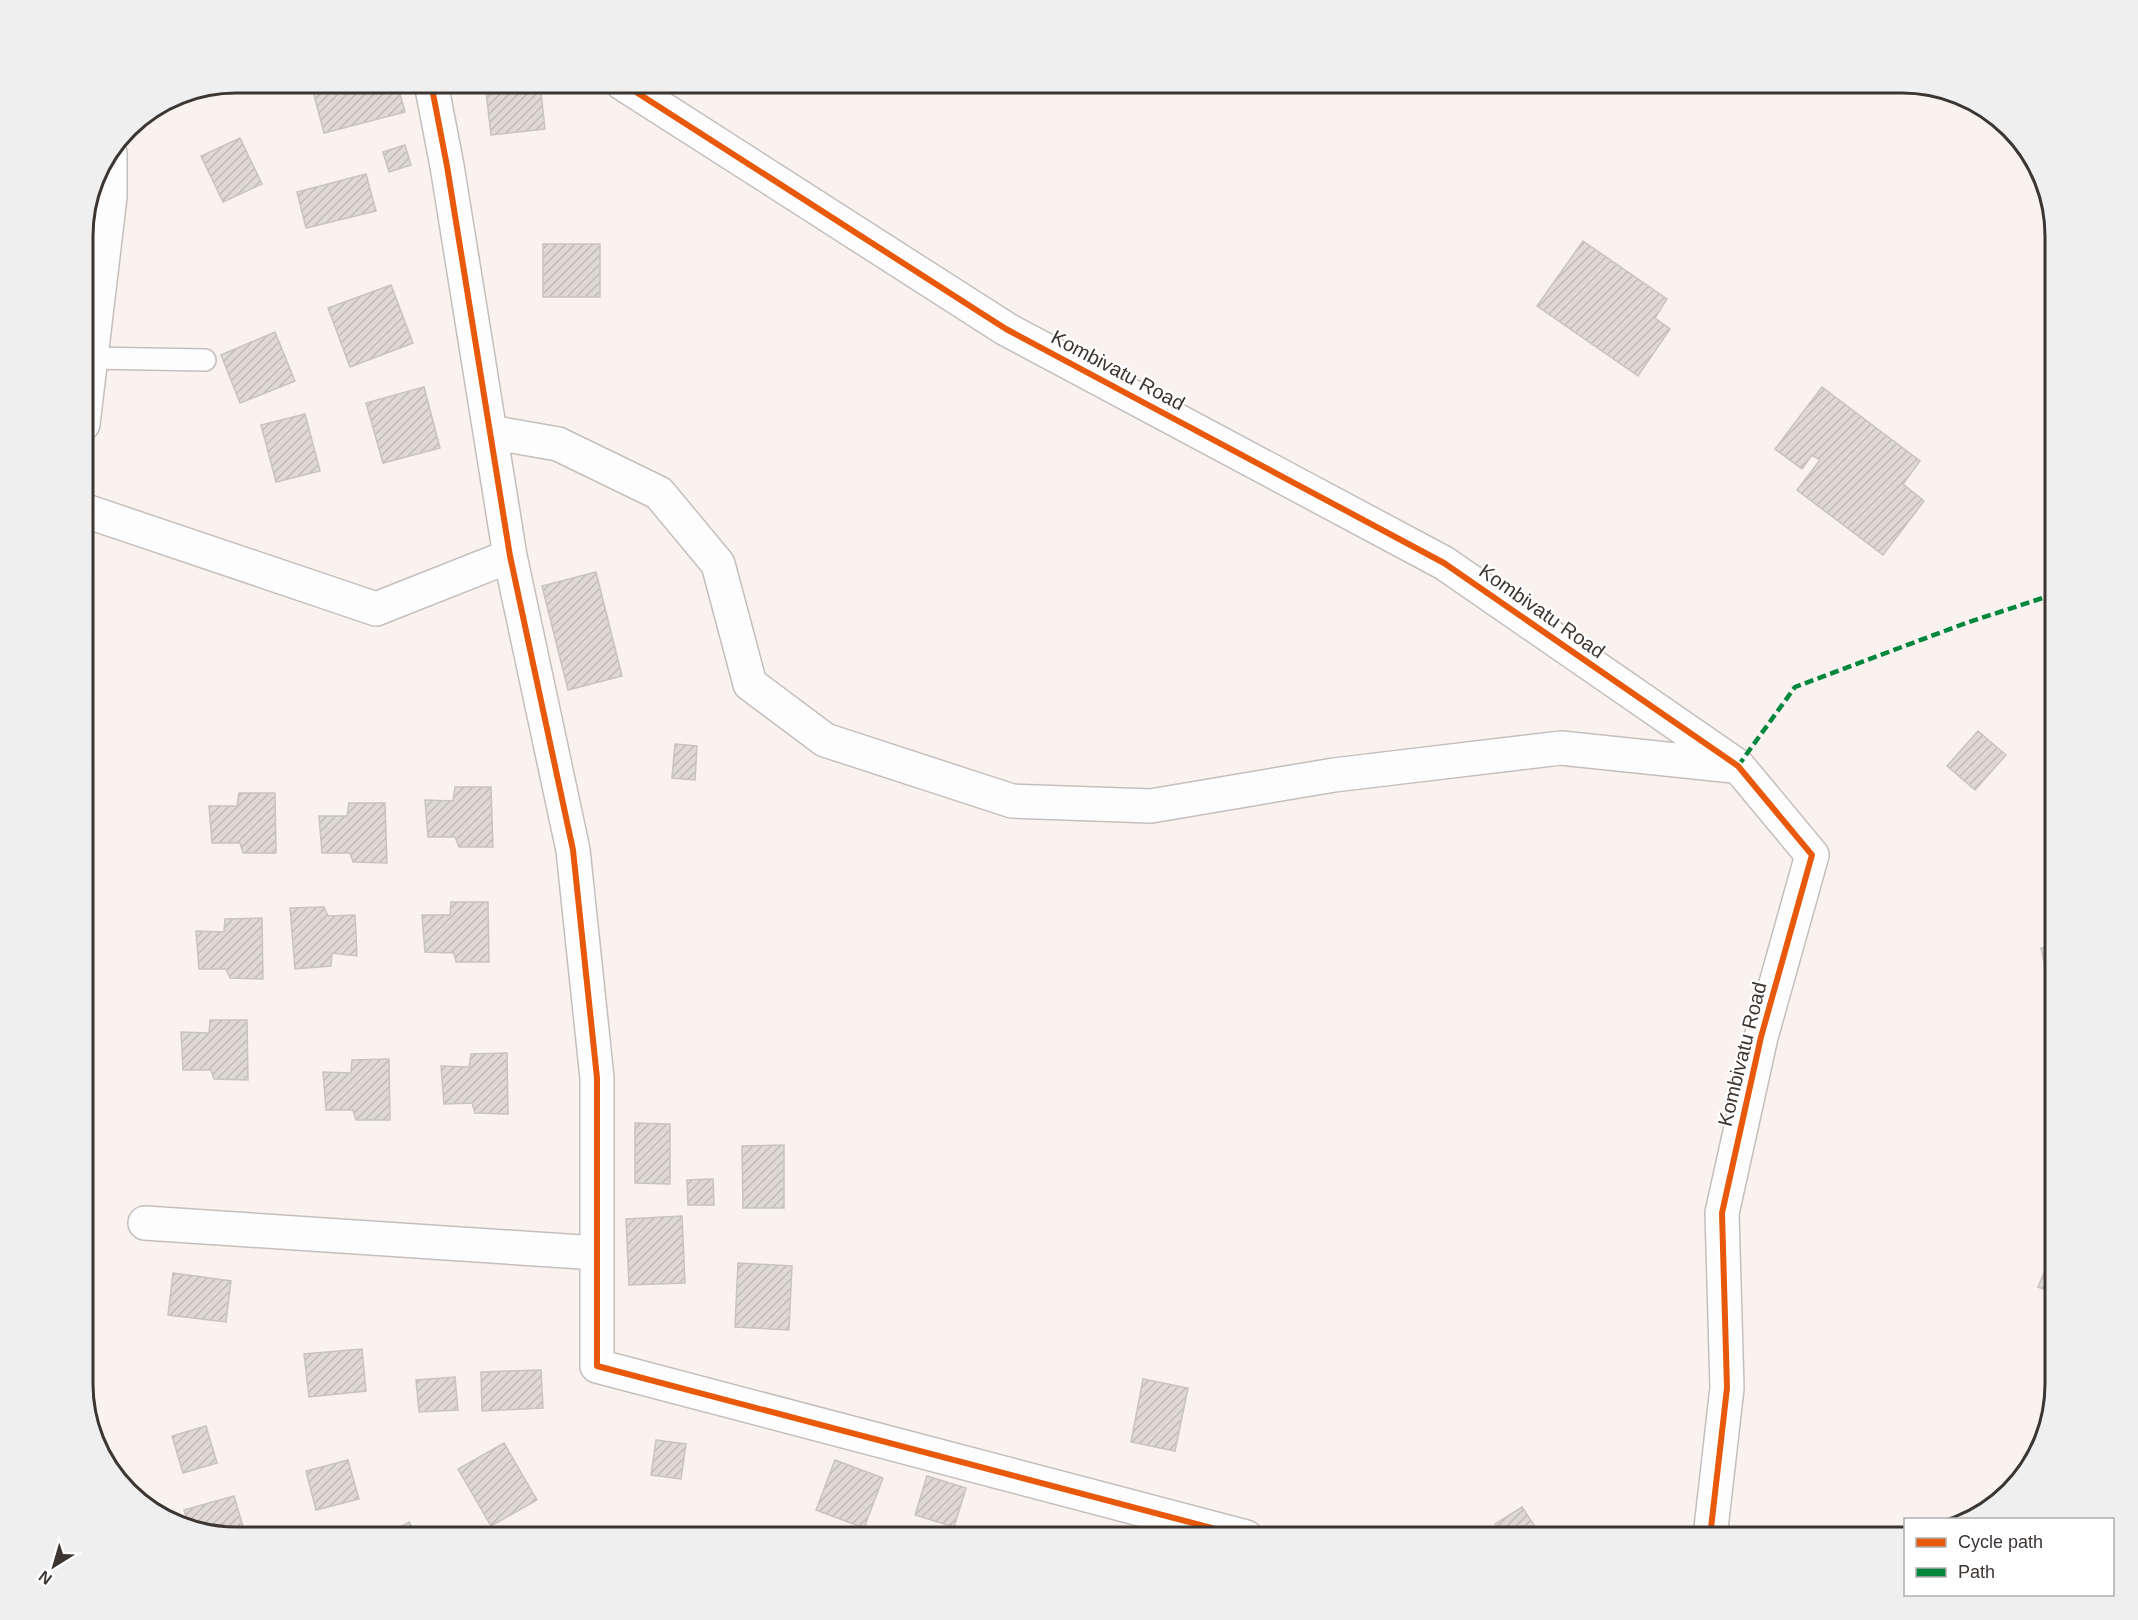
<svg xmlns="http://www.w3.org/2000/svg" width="2138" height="1620" viewBox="0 0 2138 1620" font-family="Arial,sans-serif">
<defs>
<pattern id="building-hatch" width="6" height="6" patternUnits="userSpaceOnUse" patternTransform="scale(1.5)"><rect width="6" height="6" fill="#ded9d5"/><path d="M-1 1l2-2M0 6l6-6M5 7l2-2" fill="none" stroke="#bfbbb7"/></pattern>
</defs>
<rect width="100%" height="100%" fill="#faf2ef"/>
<path fill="url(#building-hatch)" stroke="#c8c4c0" stroke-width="1.5" d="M344,83H397L405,112L324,133L313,91Z
M485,83H540L545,129L491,135Z
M240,138L262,184L223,202L201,156Z
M405,145L411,165L389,172L383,152Z
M366,174L376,211L306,228L297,192Z
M1583,241L1667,299L1655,318L1670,329L1638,376L1537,306Z
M543,244H600V297H543Z
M391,285L413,343L350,367L328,308Z
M275,332L295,381L240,403L221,355Z
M424,387L440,448L383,463L366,403Z
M1822,387L1920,461L1903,484L1924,501L1883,555L1797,490L1820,460L1812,455L1802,469L1775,449Z
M305,414L320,471L276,482L261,425Z
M596,572L622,676L568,690L542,586Z
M1978,731L2006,755L1975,790L1947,766Z
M675,744L697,746L695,780L672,778Z
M455,787H491L493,847H459L455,837H428L425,800L453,801Z
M239,793H275L276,853H243L240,843H212L209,806H237Z
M349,803H385L387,863L353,862L350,853H322L319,816H347Z
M451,902H488L489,962H456L454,953L425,952L422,915H450Z
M324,907L328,916L355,915L357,956L332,953L331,966L295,969L290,908Z
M262,918L263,979L230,978L226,969H199L196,931L224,932L225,919Z
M2055,945V1012L2041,948Z
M210,1020H247L248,1080L214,1079L211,1070H183L181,1032L209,1033Z
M507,1053L508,1114L475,1113L472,1103L444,1104L441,1066L469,1067L471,1054Z
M389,1059L390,1120H356L353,1110H326L323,1072L351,1073L352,1060Z
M635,1123L670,1124V1184L635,1183Z
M784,1145V1208H743L742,1146Z
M713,1179L714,1205H688L687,1180Z
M682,1216L685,1283L629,1285L626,1219Z
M2055,1247V1294L2038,1287Z
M738,1263L792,1266L789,1330L735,1327Z
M173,1273L231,1281L226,1322L168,1315Z
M362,1349L366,1391L309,1397L304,1354Z
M541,1370L543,1408L482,1411L481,1372Z
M455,1377L458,1410L419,1412L416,1380Z
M1143,1379L1188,1388L1175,1451L1131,1442Z
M206,1426L217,1463L183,1473L172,1436Z
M656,1440L686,1444L681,1479L651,1475Z
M504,1443L537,1500L491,1526L458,1469Z
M348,1460L359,1499L316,1510L306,1471Z
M835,1460L883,1478L864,1528L816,1510Z
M927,1476L966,1488L954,1527L915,1515Z
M234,1496L245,1533L232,1537L190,1530L184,1510Z
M1522,1507L1542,1537H1504L1495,1524Z
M409,1522L419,1537H383Z"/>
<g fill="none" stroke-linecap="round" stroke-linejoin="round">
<g stroke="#c5bfbc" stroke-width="24">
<path id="service" d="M91,358L205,360"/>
</g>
<g stroke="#c5bfbc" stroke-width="36">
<path id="minor" d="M431,83L447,166L510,556L573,850L597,1078V1366L1246,1537
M622,83L1006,329L1444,563L1738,766L1812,855L1761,1037L1722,1213L1727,1388L1710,1537
M83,424L110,197V153
M490,432L558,444L659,493L718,564L750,684L825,740L1012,801L1151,806L1334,775L1561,748L1733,766
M83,510L376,609L510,556
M145,1223L597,1253"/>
</g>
<use href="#service" stroke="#fefdfd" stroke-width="21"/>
<use href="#minor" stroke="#fefdfd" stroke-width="33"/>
<path stroke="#00873e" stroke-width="4.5" stroke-dasharray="9 4.5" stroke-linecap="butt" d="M1738,766L1795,687L1966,623L2055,594"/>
<g stroke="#fff" stroke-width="10">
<path id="cycleway" d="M431,83L447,166L510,556L573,850L597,1078V1366L1246,1537
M622,83L1006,329L1444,563L1738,766L1812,855L1761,1037L1722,1213L1727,1388L1710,1537"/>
</g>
<use href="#cycleway" stroke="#e8590c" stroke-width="6"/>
</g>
<g text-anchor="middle" stroke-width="4.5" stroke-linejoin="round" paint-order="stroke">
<g font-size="20" fill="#3c3633" stroke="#fff">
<text transform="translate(1118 370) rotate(28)" y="7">Kombivatu Road</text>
<text transform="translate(1542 611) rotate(35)" y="7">Kombivatu Road</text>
<text transform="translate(1742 1054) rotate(-76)" y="7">Kombivatu Road</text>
</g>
</g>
<path d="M0 0H2138V1620H0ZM236 93H1902A143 143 0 0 1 2045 236V1384A143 143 0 0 1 1902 1527H236A143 143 0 0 1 93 1384V236A143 143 0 0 1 236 93Z" fill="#efefef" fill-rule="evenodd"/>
<path fill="none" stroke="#3c3633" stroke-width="3" d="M236 93H1902A143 143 0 0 1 2045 236V1384A143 143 0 0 1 1902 1527H236A143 143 0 0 1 93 1384V236A143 143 0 0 1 236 93Z"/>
<rect x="1904" y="1518" width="210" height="78" fill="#ffffff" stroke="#b1afad" stroke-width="1.5"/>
<rect x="1916" y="1538" width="30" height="9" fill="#e8590c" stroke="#b1afad" stroke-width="1.5"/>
<text x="1958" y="1548" font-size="18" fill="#3c3633">Cycle path</text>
<rect x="1916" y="1568" width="30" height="9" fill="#00873e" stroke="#b1afad" stroke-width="1.5"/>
<text x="1958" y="1578" font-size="18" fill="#3c3633">Path</text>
<g transform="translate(54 1566) rotate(217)" stroke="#ffffff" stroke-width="4.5" paint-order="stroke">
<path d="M0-4.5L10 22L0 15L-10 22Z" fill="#3c3633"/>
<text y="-9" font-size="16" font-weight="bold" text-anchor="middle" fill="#3c3633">N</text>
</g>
</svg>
